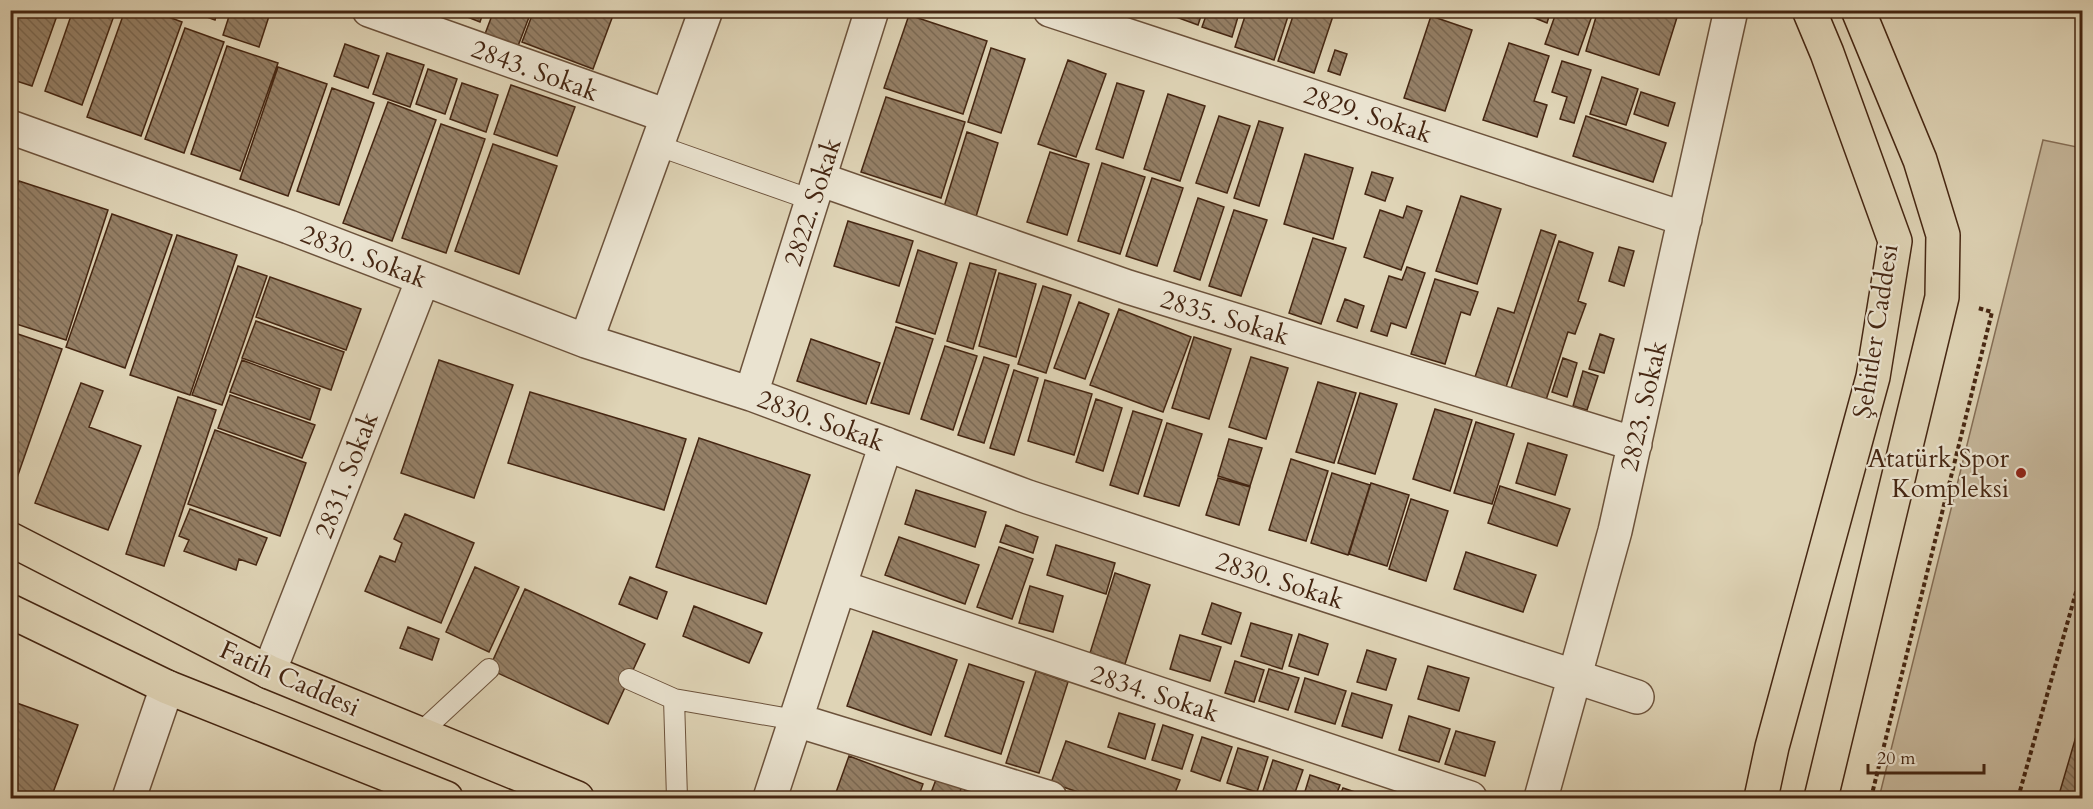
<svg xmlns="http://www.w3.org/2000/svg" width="2093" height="809" viewBox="0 0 2093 809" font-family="Cardo,serif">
<defs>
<pattern id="building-back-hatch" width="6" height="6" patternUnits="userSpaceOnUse" patternTransform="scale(1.5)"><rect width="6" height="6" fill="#958067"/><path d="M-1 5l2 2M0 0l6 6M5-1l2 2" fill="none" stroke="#7b6953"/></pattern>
</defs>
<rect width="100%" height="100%" fill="#dfd4b6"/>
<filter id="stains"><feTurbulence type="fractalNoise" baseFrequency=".00333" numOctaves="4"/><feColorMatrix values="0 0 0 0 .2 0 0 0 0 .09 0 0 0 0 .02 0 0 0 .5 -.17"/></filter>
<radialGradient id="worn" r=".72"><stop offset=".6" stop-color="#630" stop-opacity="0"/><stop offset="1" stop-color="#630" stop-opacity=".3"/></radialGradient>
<path fill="#c5b69a" stroke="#856e56" stroke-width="1.5" d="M2043,140L2082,148V798H1879Z"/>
<path fill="url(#building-back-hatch)" stroke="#452612" stroke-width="1.5" d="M10,10H59L32,86L10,79Z
M73,10H116L82,105L45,91Z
M125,10H150L182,22L141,136L87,117Z
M188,10H218L215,20Z
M231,10H271L259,47L223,35Z
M450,10H484L480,22Z
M494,10L531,12L518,46L485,34Z
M534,10H615L593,69L522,42Z
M1157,10H1203L1198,25Z
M1208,10H1240L1232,37L1202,27Z
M1247,10H1290L1274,60L1235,47Z
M1295,10H1335L1314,73L1278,61Z
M1515,10H1551L1547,23Z
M1557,10H1594L1578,55L1545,44Z
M1598,10L1679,11L1659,75L1586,51Z
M909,15L987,41L963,114L884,88Z
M1431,16L1472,30L1445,111L1404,98Z
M185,28L224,42L184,153L145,139Z
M1509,43L1549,56L1534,101L1547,105L1537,137L1483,120Z
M345,44L379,56L368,88L334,76Z
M227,46L278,63L240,171L191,154Z
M991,48L1025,59L1001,133L968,122Z
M1335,50L1347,54L1340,75L1328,71Z
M387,53L424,65L410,107L373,94Z
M1068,60L1106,74L1076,157L1038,144Z
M1562,61L1591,70L1574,123L1560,119L1567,97L1552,92Z
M278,67L327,84L288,196L240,179Z
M428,69L457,79L445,114L416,104Z
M1602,77L1638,89L1626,125L1590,114Z
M462,83L498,95L486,132L450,119Z
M1117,83L1144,91L1123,158L1096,149Z
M511,85L575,107L557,156L494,134Z
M332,88L374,103L339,205L297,191Z
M1641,92L1675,103L1668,126L1634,114Z
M1168,94L1205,106L1180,181L1144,169Z
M886,97L965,122L941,198L861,172Z
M388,102L436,120L392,241L343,223Z
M1219,116L1250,126L1227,193L1196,183Z
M1586,116L1666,143L1653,182L1573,156Z
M1259,121L1283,128L1259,206L1234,198Z
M441,124L485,139L446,253L402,238Z
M967,132L998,143L975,220L943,210Z
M493,144L557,166L519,274L455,251Z
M1050,152L1089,164L1067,235L1027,222Z
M1305,154L1353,168L1333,239L1284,224Z
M1102,163L1145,177L1120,254L1078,241Z
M1372,172L1393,178L1385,201L1365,194Z
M1152,178L1183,188L1157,266L1126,256Z
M19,181L108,210L66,340L10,322V208Z
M1461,196L1501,209L1477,284L1436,271Z
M1198,198L1224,207L1200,280L1174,271Z
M1407,206L1422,211L1401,270L1364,257L1380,210L1403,218Z
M1234,210L1267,220L1241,296L1209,286Z
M112,214L172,235L125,368L66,347Z
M848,221L913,241L899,286L834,266Z
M1541,230L1556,235L1505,390L1474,380L1498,308L1514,313Z
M177,235L237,255L190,395L130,375Z
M1313,238L1346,248L1321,324L1289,313Z
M1559,241L1593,253L1578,301L1586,304L1575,334L1568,332L1546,400L1511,388Z
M1619,247L1634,251L1624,286L1609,281Z
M918,250L957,263L935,334L896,322Z
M970,263L996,270L973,349L947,341Z
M238,266L267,276L222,405L192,395Z
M1407,267L1425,273L1406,328L1391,323L1387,336L1371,331L1389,276L1402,280Z
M999,273L1036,284L1016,357L979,346Z
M270,277L361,309L346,350L256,317Z
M1435,279L1478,292L1470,315L1461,312L1445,364L1411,354Z
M1043,286L1071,295L1046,373L1018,364Z
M1345,299L1364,306L1357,328L1337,321Z
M1079,302L1109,314L1085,379L1054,368Z
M1119,309L1191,337L1163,412L1090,385Z
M256,321L344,352L331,390L242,358Z
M896,327L933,339L909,414L871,403Z
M12,332L62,349L11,495L10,337Z
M1600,334L1614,339L1604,373L1589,369Z
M1194,337L1231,349L1209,419L1172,408Z
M811,339L880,363L866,404L797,381Z
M945,346L977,356L953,430L921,419Z
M984,357L1009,365L984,443L958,435Z
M1251,357L1288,368L1266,439L1229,427Z
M1563,358L1577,363L1567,397L1552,392Z
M242,360L320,389L310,420L230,392Z
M439,360L513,385L474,498L401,473Z
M1014,370L1038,378L1014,455L990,448Z
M1583,371L1598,376L1587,410L1573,406Z
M1045,380L1092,394L1074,455L1028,441Z
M1318,382L1356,393L1334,463L1296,452Z
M81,383L103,391L89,427L141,446L108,530L35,503Z
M530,392L686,439L664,510L508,463Z
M1360,393L1397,404L1375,474L1338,463Z
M230,395L315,425L302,458L218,428Z
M178,397L216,410L164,566L126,554Z
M1096,399L1122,408L1103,471L1076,462Z
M1435,409L1472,420L1450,491L1413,479Z
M1133,411L1162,420L1138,494L1110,485Z
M1476,422L1514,434L1492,504L1454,493Z
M1167,423L1202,434L1179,506L1144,496Z
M215,430L306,463L280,536L188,504Z
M699,438L810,475L766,604L656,567Z
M1229,439L1262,448L1250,486L1218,476Z
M1528,443L1567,455L1555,495L1516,483Z
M1291,459L1328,471L1306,541L1269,530Z
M1332,473L1370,485L1348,555L1311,543Z
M1218,478L1250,487L1239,525L1206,515Z
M1371,483L1409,495L1387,566L1349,554Z
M1500,486L1570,509L1557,546L1488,523Z
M916,490L986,512L975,547L905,524Z
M1411,499L1448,511L1426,581L1389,569Z
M190,509L267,538L256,565L239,559L236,570L184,551L189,540L179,536Z
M405,514L474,543L441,623L365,591L380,556L395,562L402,543L394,539Z
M1006,525L1038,537L1033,553L1000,542Z
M899,537L979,565L965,604L885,575Z
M1056,545L1115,563L1106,594L1047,575Z
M999,547L1033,559L1012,619L977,607Z
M1466,552L1536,575L1523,612L1454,589Z
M475,567L519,587L489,652L446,632Z
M1115,573L1150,585L1125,664L1090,653Z
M630,577L667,592L657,619L619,604Z
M1030,586L1063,596L1053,632L1019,623Z
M525,589L645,644L608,724L489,669Z
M1212,603L1241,613L1231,644L1202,634Z
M694,606L762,633L749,663L683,636Z
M1251,623L1292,635L1282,669L1241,656Z
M408,627L439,639L432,660L400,648Z
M873,631L957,660L931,735L847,706Z
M1299,634L1328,644L1318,675L1289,666Z
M1180,635L1221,647L1210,681L1170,669Z
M1367,650L1396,659L1386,690L1357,682Z
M1235,661L1264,670L1254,702L1225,693Z
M969,664L1024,682L1001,754L945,736Z
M1428,666L1469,678L1459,711L1418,699Z
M1269,669L1299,678L1288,710L1259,701Z
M1036,671L1068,682L1039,773L1006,763Z
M1305,678L1346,691L1335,724L1295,712Z
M1352,693L1392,705L1382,738L1342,726Z
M14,702L78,725L51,798H10V714Z
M1119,713L1155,724L1145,759L1108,747Z
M1409,716L1450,729L1439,762L1399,750Z
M2082,716V798H2058Z
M1163,725L1193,735L1182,769L1152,760Z
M1456,731L1495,742L1485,776L1445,764Z
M1202,737L1232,747L1220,781L1191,771Z
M1066,741L1180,780L1173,798H1096L1051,783Z
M1238,748L1268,757L1257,792L1227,783Z
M849,756L923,784L918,798H834Z
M1273,760L1303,770L1293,798H1274L1262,794Z
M1310,775L1340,785L1335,798H1303Z
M937,777L962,786L958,798H929Z
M1343,788L1373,798H1339Z
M965,790L981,797V798H962Z
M162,793L179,798H160Z"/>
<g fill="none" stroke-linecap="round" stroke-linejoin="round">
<g stroke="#6c523b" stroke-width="22">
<path id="service" d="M656,145L812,200
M629,679L674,699L677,798
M674,699L796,720
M419,734L489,669"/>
</g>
<g stroke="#6c523b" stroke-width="36">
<path id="minor" d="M369,10L667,116
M1050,10L1685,219
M10,127L289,227L586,341L751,394L1028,497L1637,697
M819,179L1128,287L1635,444
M586,341L706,10
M751,394L872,10
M840,587L1470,798
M269,672L423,279
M796,720L1050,798
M129,798L167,687
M770,798L886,444
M1541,798L1615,531L1731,10"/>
</g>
<g stroke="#452612" stroke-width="36">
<path id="primary" d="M10,539L269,672L577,798
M10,611L167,687L446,798
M1761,798L1772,747L1873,377L1895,241L1827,53L1809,10
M1821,798L1942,297L1943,235L1920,160L1858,10"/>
</g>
<path stroke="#452612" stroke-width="4" stroke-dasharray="4.5 3" stroke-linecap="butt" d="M1871,798L1992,312L1978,308
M2018,798L2082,571"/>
<use href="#service" stroke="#eae3d0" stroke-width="20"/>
<use href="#minor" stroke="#eae3d0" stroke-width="33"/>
<use href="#primary" stroke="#dfd4b6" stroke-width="33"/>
</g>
<circle fill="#8f2418" stroke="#eae3d0" stroke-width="2" cx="2021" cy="473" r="6"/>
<g text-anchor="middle" stroke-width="4.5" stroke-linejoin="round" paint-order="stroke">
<g font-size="26" fill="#452612" stroke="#eae3d0">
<text transform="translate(535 70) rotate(20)" y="9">2843. Sokak</text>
<text transform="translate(1368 114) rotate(18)" y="9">2829. Sokak</text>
<text transform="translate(812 202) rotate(-72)" y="9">2822. Sokak</text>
<text transform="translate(364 256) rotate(21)" y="9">2830. Sokak</text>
<text transform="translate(1225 317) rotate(17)" y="9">2835. Sokak</text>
<text transform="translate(1875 331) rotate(-81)" y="9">Şehitler Caddesi</text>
<text transform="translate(1643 406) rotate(-77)" y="9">2823. Sokak</text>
<text transform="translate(821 420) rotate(20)" y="9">2830. Sokak</text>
<text transform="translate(346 475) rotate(-69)" y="9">2831. Sokak</text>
<text transform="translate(1280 580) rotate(18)" y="9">2830. Sokak</text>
<text transform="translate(290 678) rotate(24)" y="9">Fatih Caddesi</text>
<text transform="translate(1155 693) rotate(18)" y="9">2834. Sokak</text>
</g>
<g font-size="26" fill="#452612" stroke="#eae3d0" text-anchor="end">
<text x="2009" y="467">Atatürk Spor<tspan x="2009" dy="30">Kompleksi</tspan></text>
</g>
</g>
<rect width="2093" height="809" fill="none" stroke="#dfd4b6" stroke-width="36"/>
<rect x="12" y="12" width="2069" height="785" fill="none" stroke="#452612" stroke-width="3"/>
<rect x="18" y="18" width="2057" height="773" fill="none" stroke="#452612" stroke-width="1.5"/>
<path d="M1868 764v9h116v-9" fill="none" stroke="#452612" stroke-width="3"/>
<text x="1877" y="764" font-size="18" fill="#452612" stroke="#eae3d0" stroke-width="4.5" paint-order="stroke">20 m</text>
<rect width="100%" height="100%" filter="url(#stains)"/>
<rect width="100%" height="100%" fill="url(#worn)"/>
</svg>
